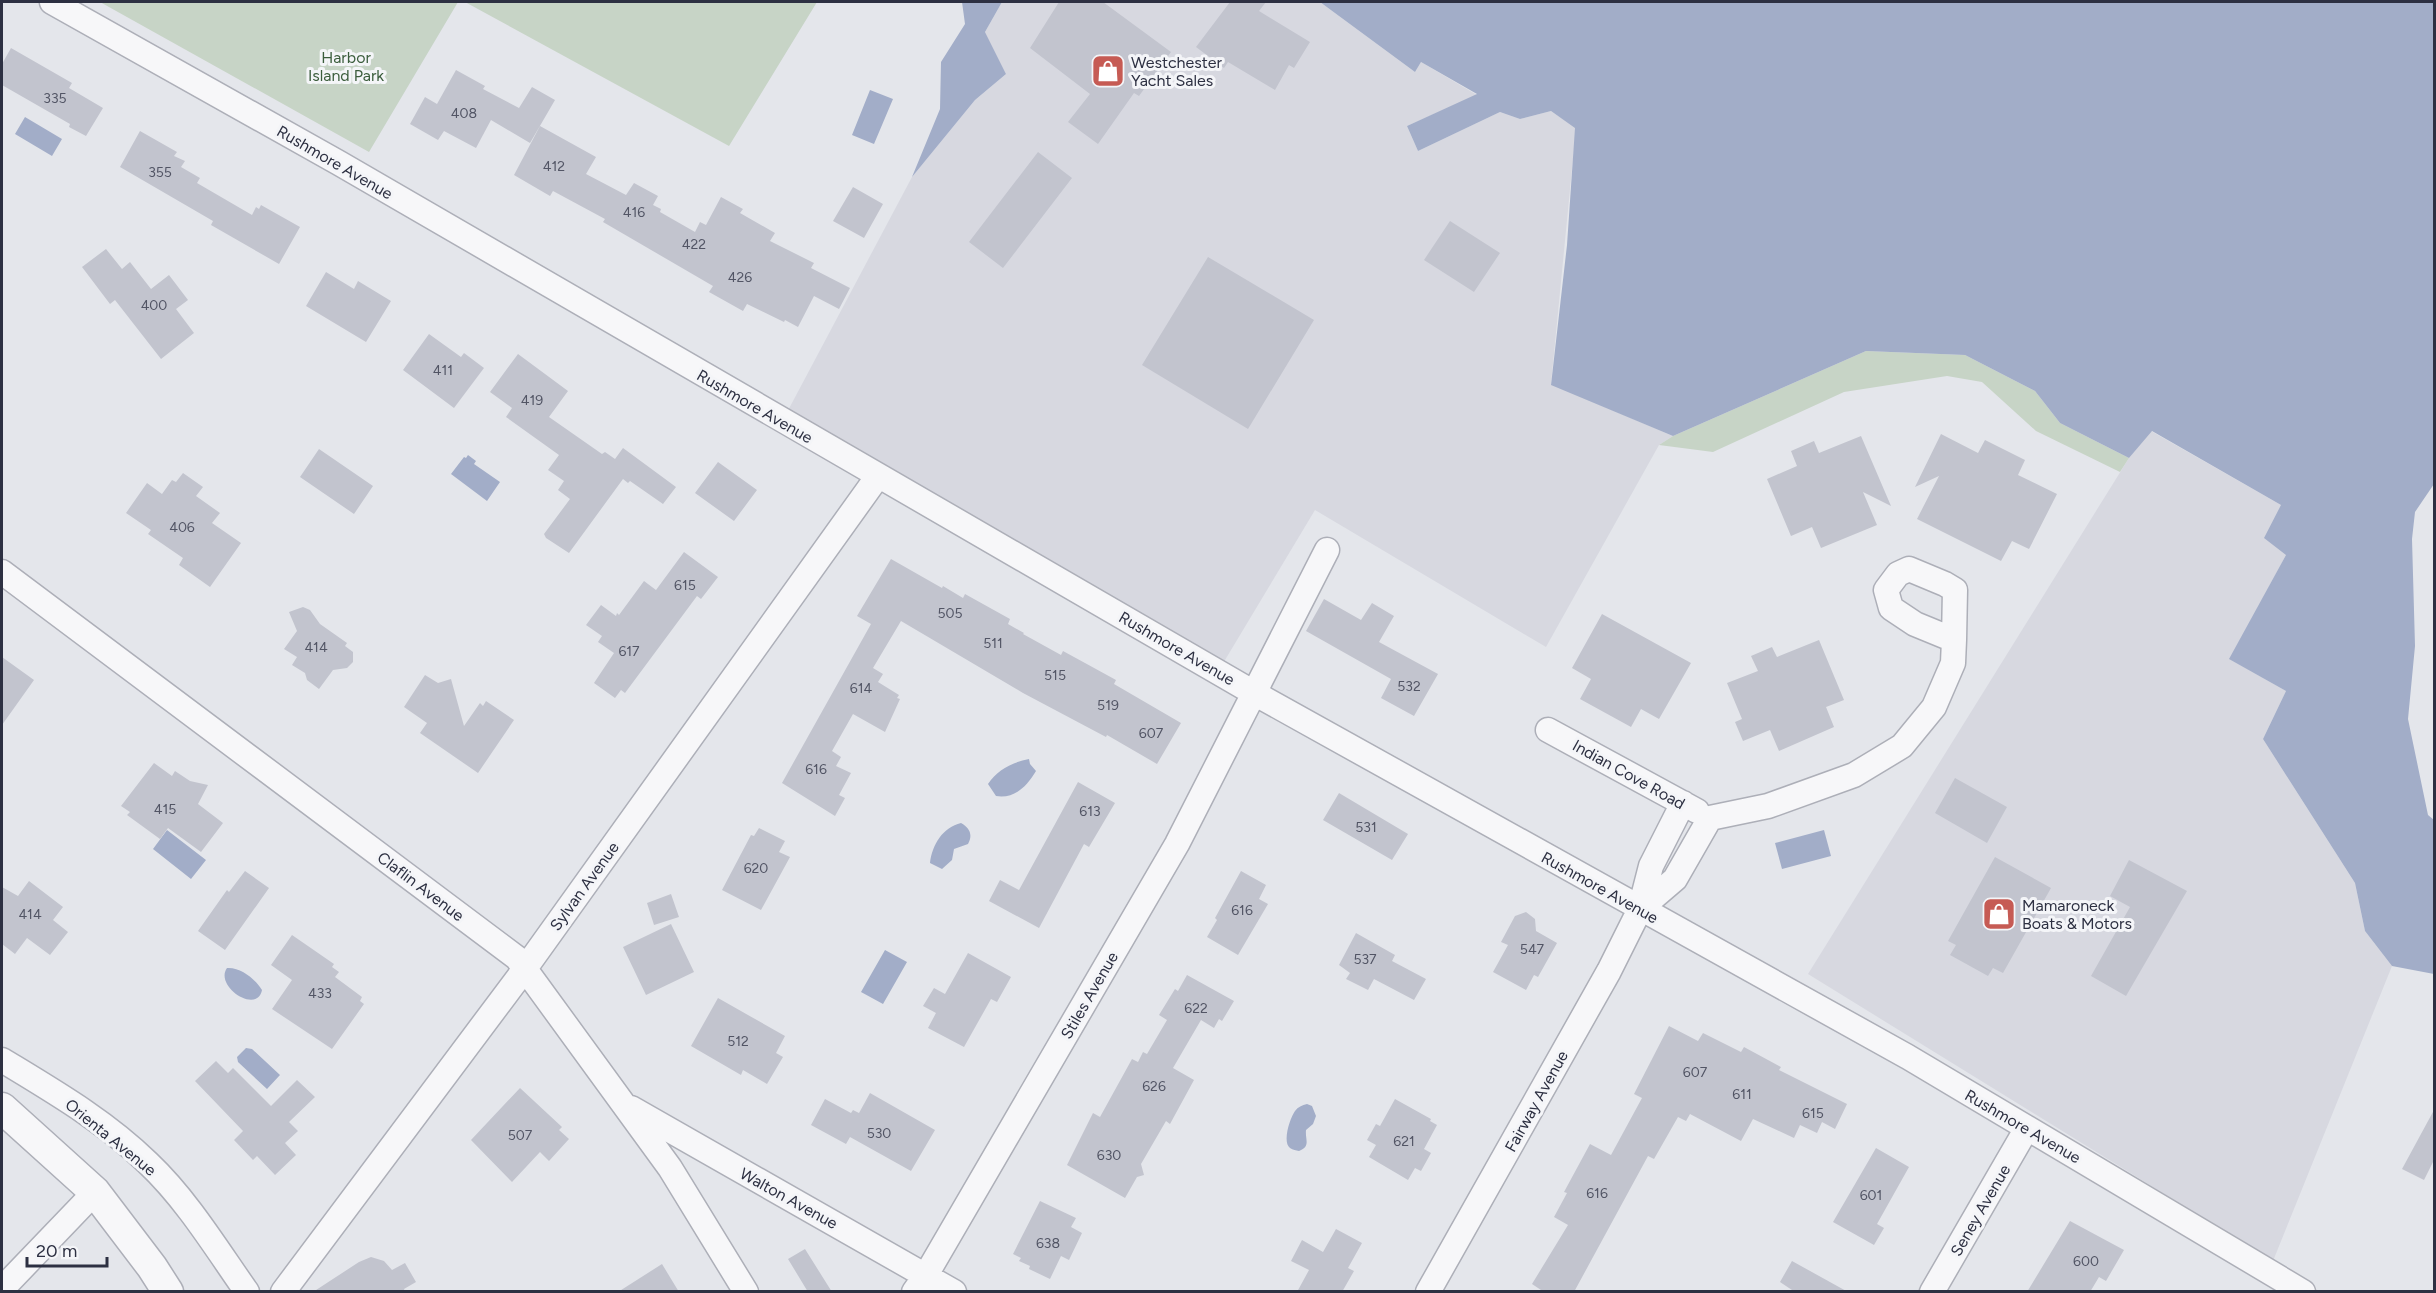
<svg xmlns="http://www.w3.org/2000/svg" width="2436" height="1293" viewBox="0 0 2436 1293" font-family="Figtree,sans-serif">
<rect width="100%" height="100%" fill="#e4e6eb"/>
<path fill="#d7d8e0" d="M1002,2H1320L1415,72L1421,62L1477,95L1407,126L1418,151L1500,112L1520,119L1551,111L1576,128L1551,384L1673,436L1659,445L1546,647L1315,510L1219,670L784,418L912,177L975,100L1006,74L985,32Z
M2151,431L2281,505L2286,555L2230,659L2286,691L2263,739L2355,883L2365,931L2392,966L2273,1261L1808,974L2129,458Z"/>
<path fill="#c7d4c6" d="M100,2H458L369,152Z
M465,2H817L729,146Z
M1866,351L1965,355L2035,391L2060,423L2129,458L2120,472L2036,431L1982,382L1947,376L1844,392L1713,452L1659,445L1673,436Z"/>
<path fill="#a2adc8" d="M962,2H1002L985,32L1006,74L975,100L912,177L940,109L941,62L965,24Z
M1320,2H2434V484L2415,512L2412,539L2415,646L2408,719L2428,815L2434,820V974L2392,966L2365,931L2355,883L2263,739L2286,691L2229,659L2286,555L2264,538L2281,505L2152,431L2129,458L2060,423L2035,391L1965,355L1866,351L1673,436L1551,385L1567,245L1575,128L1551,111L1520,119L1500,112L1418,151L1407,126L1477,94L1421,62L1415,72Z
M870,90L893,99L874,144L852,135Z
M25,117L62,139L52,156L15,134Z
M468,455L476,461L474,464L500,482L487,501L451,474L464,457L466,458Z
M1029,759L1030,764L1036,771C1027,786 1015,799 996,796L988,784C997,770 1013,762 1029,759Z
M961,823C970,828 973,835 968,844L954,849L952,860L942,869L930,863C932,845 943,827 961,823Z
M167,830L206,860L191,879L153,849Z
M1824,830L1831,856L1782,869L1775,843Z
M885,950L907,962L883,1004L861,992Z
M227,968C241,967 255,979 262,990C257,1015 214,986 227,968Z
M246,1048L252,1049L280,1075L267,1089L238,1062L237,1057Z
M1307,1104L1312,1106L1316,1116L1313,1124L1306,1130C1305,1140 1311,1146 1299,1151C1296,1150 1293,1150 1290,1148C1282,1142 1290,1118 1295,1111C1298,1107 1302,1105 1307,1104Z"/>
<path fill="#c2c4ce" d="M1059,2H1103L1171,52L1139,96L1134,93L1098,144L1068,122L1090,94L1030,48Z
M1230,2H1266L1259,11L1310,42L1294,68L1289,65L1275,90L1228,62L1224,68L1196,47Z
M11,48L72,83L69,88L103,108L86,136L69,127L70,124L2,85V64Z
M456,70L485,86L483,89L519,108L532,87L555,100L530,143L491,120L476,148L444,131L438,140L410,124L425,97L437,104Z
M540,126L596,157L586,174L626,195L634,183L658,196L653,205L661,209L660,212L695,232L700,222L706,225L721,197L743,209L740,213L775,233L770,241L814,263L811,268L850,288L839,309L814,296L798,327L785,320L784,322L747,304L743,311L709,292L713,286L603,222L605,219L553,191L550,196L514,175Z
M140,131L177,152L174,156L185,161L181,167L200,178L197,183L252,215L256,207L259,209L261,205L300,227L279,264L211,225L213,221L120,167Z
M1038,152L1072,178L1003,268L969,242Z
M853,187L883,204L864,238L833,221Z
M1450,221L1500,253L1474,292L1424,260Z
M106,249L122,269L130,262L151,289L169,275L188,300L176,309L194,333L161,359L115,300L110,304L82,267Z
M1208,257L1314,320L1248,429L1142,365Z
M326,272L354,289L358,281L391,301L366,342L306,306Z
M429,334L461,357L464,353L484,368L454,408L403,370Z
M518,354L568,391L549,417L602,454L605,452L615,459L623,448L676,487L663,504L630,481L628,483L623,479L569,553L546,538L544,534L570,499L558,490L564,481L548,470L559,455L506,417L512,408L490,392Z
M1941,434L1978,453L1985,440L2025,460L2018,475L2057,494L2029,549L2012,541L2001,561L1917,519L1939,476L1915,487Z
M1861,436L1891,506L1863,492L1877,525L1821,548L1812,527L1791,536L1767,479L1797,466L1791,451L1814,441L1819,453Z
M319,449L373,486L354,514L300,477Z
M718,462L757,490L734,521L695,493Z
M183,473L203,487L196,496L220,513L212,523L241,543L210,587L179,565L183,558L148,534L151,530L126,513L147,483L162,494L172,480L176,482Z
M684,552L718,577L701,599L697,596L625,693L621,690L615,698L594,683L614,653L598,642L602,636L586,625L601,605L616,616L617,613L619,615L644,581L656,590Z
M891,559L942,588L943,586L963,598L965,594L1010,619L1008,624L1024,633L1023,634L1061,655L1063,651L1085,663L1116,680L1114,684L1181,723L1157,764L1107,735L1106,737L1023,693L901,621L873,668L883,674L878,682L899,695L897,698L900,699L885,732L853,714L832,751L841,757L836,766L851,773L839,795L845,798L835,816L782,783L871,624L857,616Z
M1324,599L1361,620L1372,603L1394,616L1379,642L1438,674L1414,716L1381,698L1391,679L1306,631Z
M303,607L310,610L320,624L347,643L345,646L353,652V662L347,668L333,670L319,689L307,680L305,673L292,665L297,657L284,649L297,631L289,612Z
M1602,614L1691,663L1659,719L1641,709L1631,727L1580,699L1591,679L1572,668Z
M1819,640L1844,700L1826,707L1834,727L1779,751L1770,730L1743,741L1735,722L1742,719L1727,683L1758,671L1751,656L1772,647L1777,657Z
M2,657L34,680L2,725Z
M425,675L438,683L451,679L464,726L480,703L483,706L486,701L514,720L478,773L420,733L427,723L404,707Z
M154,763L172,776L175,771L190,781L208,785L198,804L223,823L201,852L168,828L160,839L127,815L130,812L121,806Z
M1955,778L2007,807L1987,843L1935,813Z
M1078,782L1115,803L1089,847L1084,844L1039,928L989,901L1000,880L1019,890Z
M1339,793L1408,834L1392,860L1323,820Z
M759,828L785,841L779,852L790,857L761,910L722,890L751,835L754,836Z
M1995,857L2051,888L2003,973L1993,968L1988,976L1950,955L1956,945L1948,941Z
M2129,860L2187,891L2126,996L2091,976L2130,907L2110,896Z
M245,871L269,888L225,950L198,931L227,890L229,892Z
M1241,871L1266,885L1259,899L1268,904L1238,955L1207,937L1217,920L1215,918Z
M29,881L63,907L53,920L68,932L50,955L27,938L15,954L2,944V887L18,896Z
M671,894L679,917L654,925L647,903Z
M1526,912L1535,919L1536,931L1557,943L1538,977L1534,975L1526,990L1493,972L1508,945L1501,942L1515,916Z
M671,924L694,972L646,995L623,947Z
M1356,933L1395,955L1392,961L1426,979L1414,1000L1374,979L1368,990L1346,979L1350,973L1339,965Z
M292,935L334,964L332,967L339,972L335,977L362,997L360,1001L364,1004L332,1049L272,1009L292,980L271,965Z
M968,953L1011,977L997,1002L991,999L964,1047L928,1028L936,1013L923,1006L934,988L945,994Z
M1187,975L1234,1001L1222,1021L1219,1019L1214,1028L1201,1020L1173,1068L1194,1080L1170,1124L1166,1121L1141,1164L1144,1175L1137,1177L1125,1198L1067,1165L1093,1113L1100,1117L1132,1059L1138,1062L1143,1052L1147,1054L1167,1020L1159,1015L1175,989L1178,991Z
M718,998L785,1036L776,1053L783,1057L767,1084L743,1070L741,1075L691,1046Z
M1669,1026L1698,1041L1703,1033L1741,1052L1744,1047L1781,1067L1779,1070L1847,1104L1835,1129L1822,1122L1817,1133L1800,1125L1794,1138L1753,1119L1741,1141L1690,1114L1686,1121L1678,1117L1654,1159L1648,1156L1574,1292H1544L1532,1284L1568,1225L1554,1217L1567,1193L1564,1192L1590,1144L1611,1155L1642,1098L1634,1094Z
M216,1061L228,1073L233,1068L271,1106L297,1080L315,1097L289,1122L298,1131L285,1143L296,1155L275,1175L257,1156L253,1160L234,1140L243,1131L195,1081Z
M520,1088L562,1127L559,1130L569,1139L549,1161L540,1152L512,1182L471,1140Z
M870,1093L935,1130L911,1171L850,1137L846,1144L811,1125L825,1099L851,1113L853,1110L859,1113Z
M1395,1099L1431,1119L1430,1121L1437,1125L1424,1149L1431,1153L1421,1171L1415,1168L1408,1180L1369,1157L1376,1145L1367,1140L1376,1124L1380,1126Z
M2434,1110V1160L2424,1180L2402,1169Z
M1876,1148L1909,1167L1877,1224L1884,1228L1874,1245L1833,1222Z
M1040,1201L1076,1218L1071,1227L1082,1233L1069,1260L1061,1256L1050,1279L1029,1269L1030,1266L1019,1261L1021,1258L1013,1254Z
M2070,1221L2124,1250L2106,1281L2099,1277L2090,1292H2027Z
M1336,1229L1362,1243L1348,1268L1354,1271L1342,1292H1297L1309,1270L1291,1261L1302,1240L1323,1252Z
M805,1249L832,1292H808L788,1259Z
M371,1257L384,1261L392,1270L405,1263L416,1282L404,1289L405,1292H313L359,1262Z
M1792,1261L1848,1292H1795L1780,1282Z
M662,1264L679,1292H618Z"/>
<g fill="none" stroke-linecap="round" stroke-linejoin="round">
<g stroke="#adafb8" stroke-width="27">
<path id="minor" d="M52,2L339,163L1254,693L1908,1057L2303,1292
M1909,569L1945,584L1955,590L1954,640L1915,624L1891,608L1886,590L1898,574Z
M2,572L517,958L670,1168L746,1292
M1548,730L1697,811
M1640,909L1675,879L1710,818L1768,806L1854,775L1902,746L1934,707L1953,663L1954,640
M2,1060C53,1091 105,1121 148,1163C187,1200 216,1248 247,1292
M631,1108L954,1292
M2,1289L95,1192
M283,1292L524,970L878,476
M914,1292L926,1275L1177,844L1327,550
M1428,1292L1609,971L1640,909L1651,866L1683,803
M1932,1292L2027,1128"/>
</g>
<g stroke="#adafb8" stroke-width="33">
<path id="tertiary" d="M2,1108L95,1192L152,1267L168,1292"/>
</g>
<use href="#minor" stroke="#f7f7f9" stroke-width="24"/>
<use href="#tertiary" stroke="#f7f7f9" stroke-width="30"/>
</g>
<defs>
<g id="shop-square" transform="scale(1.725)"><rect x="-9" y="-9" width="18" height="18" rx="4" fill="#c65b54" stroke="#f4f5f8"/><path d="M-5-2.5h2.3a2.7 3.5 0 0 1 5.4 0H5L5.5 6h-11ZM-1.5-2.5h3a1.5 2.3 0 0 0-3 0Z" fill="#fff"/></g>
</defs>
<g fill-rule="evenodd">
<use href="#shop-square" x="1108" y="71"/>
<use href="#shop-square" x="1999" y="914"/>
</g>
<g text-anchor="middle" stroke-width="6" stroke-linejoin="round" paint-order="stroke">
<g font-size="14" fill="#525565">
<text x="55" y="103">335</text>
<text x="464" y="118">408</text>
<text x="554" y="171">412</text>
<text x="160" y="177">355</text>
<text x="634" y="217">416</text>
<text x="694" y="249">422</text>
<text x="740" y="282">426</text>
<text x="154" y="310">400</text>
<text x="443" y="375">411</text>
<text x="532" y="405">419</text>
<text x="182" y="532">406</text>
<text x="685" y="590">615</text>
<text x="950" y="618">505</text>
<text x="993" y="648">511</text>
<text x="316" y="652">414</text>
<text x="629" y="656">617</text>
<text x="1055" y="680">515</text>
<text x="1409" y="691">532</text>
<text x="861" y="693">614</text>
<text x="1108" y="710">519</text>
<text x="1151" y="738">607</text>
<text x="816" y="774">616</text>
<text x="165" y="814">415</text>
<text x="1090" y="816">613</text>
<text x="1366" y="832">531</text>
<text x="756" y="873">620</text>
<text x="1242" y="915">616</text>
<text x="30" y="919">414</text>
<text x="1532" y="954">547</text>
<text x="1365" y="964">537</text>
<text x="320" y="998">433</text>
<text x="1196" y="1013">622</text>
<text x="738" y="1046">512</text>
<text x="1695" y="1077">607</text>
<text x="1154" y="1091">626</text>
<text x="1742" y="1099">611</text>
<text x="1813" y="1118">615</text>
<text x="879" y="1138">530</text>
<text x="520" y="1140">507</text>
<text x="1404" y="1146">621</text>
<text x="1109" y="1160">630</text>
<text x="1597" y="1198">616</text>
<text x="1871" y="1200">601</text>
<text x="1048" y="1248">638</text>
<text x="2086" y="1266">600</text>
</g>
<g font-size="16" fill="#3b5d3c" stroke="#f4f5f8">
<text x="346" y="63">Harbor<tspan x="346" dy="18">Island Park</tspan></text>
</g>
<g font-size="16" fill="#2d3042" stroke="#f4f5f8" text-anchor="start">
<text x="1131" y="68">Westchester<tspan x="1131" dy="18">Yacht Sales</tspan></text>
<text x="2022" y="911">Mamaroneck<tspan x="2022" dy="18">Boats &amp; Motors</tspan></text>
</g>
<g font-size="16" fill="#2d3042" stroke="#f4f5f8">
<text transform="translate(335 162) rotate(30)" y="6">Rushmore Avenue</text>
<text transform="translate(755 406) rotate(30)" y="6">Rushmore Avenue</text>
<text transform="translate(1177 648) rotate(30)" y="6">Rushmore Avenue</text>
<text transform="translate(1629 774) rotate(29)" y="6">Indian Cove Road</text>
<text transform="translate(421 886) rotate(37)" y="6">Claflin Avenue</text>
<text transform="translate(584 886) rotate(-54)" y="6">Sylvan Avenue</text>
<text transform="translate(1600 887) rotate(29)" y="6">Rushmore Avenue</text>
<text transform="translate(1089 995) rotate(-60)" y="6">Stiles Avenue</text>
<text transform="translate(1536 1101) rotate(-61)" y="6">Fairway Avenue</text>
<text transform="translate(2023 1126) rotate(30)" y="6">Rushmore Avenue</text>
<text transform="translate(111 1137) rotate(39)" y="6">Orienta Avenue</text>
<text transform="translate(789 1198) rotate(29)" y="6">Walton Avenue</text>
<text transform="translate(1980 1210) rotate(-60)" y="6">Seney Avenue</text>
</g>
</g>
<rect width="2436" height="1293" fill="none" stroke="#2d3042" stroke-width="6"/>
<path d="M27 1257v9h80v-9" fill="none" stroke="#2d3042" stroke-width="3"/>
<text x="36" y="1257" font-size="18" fill="#2d3042" stroke="#f4f5f8" stroke-width="4.5" paint-order="stroke">20 m</text>
</svg>
